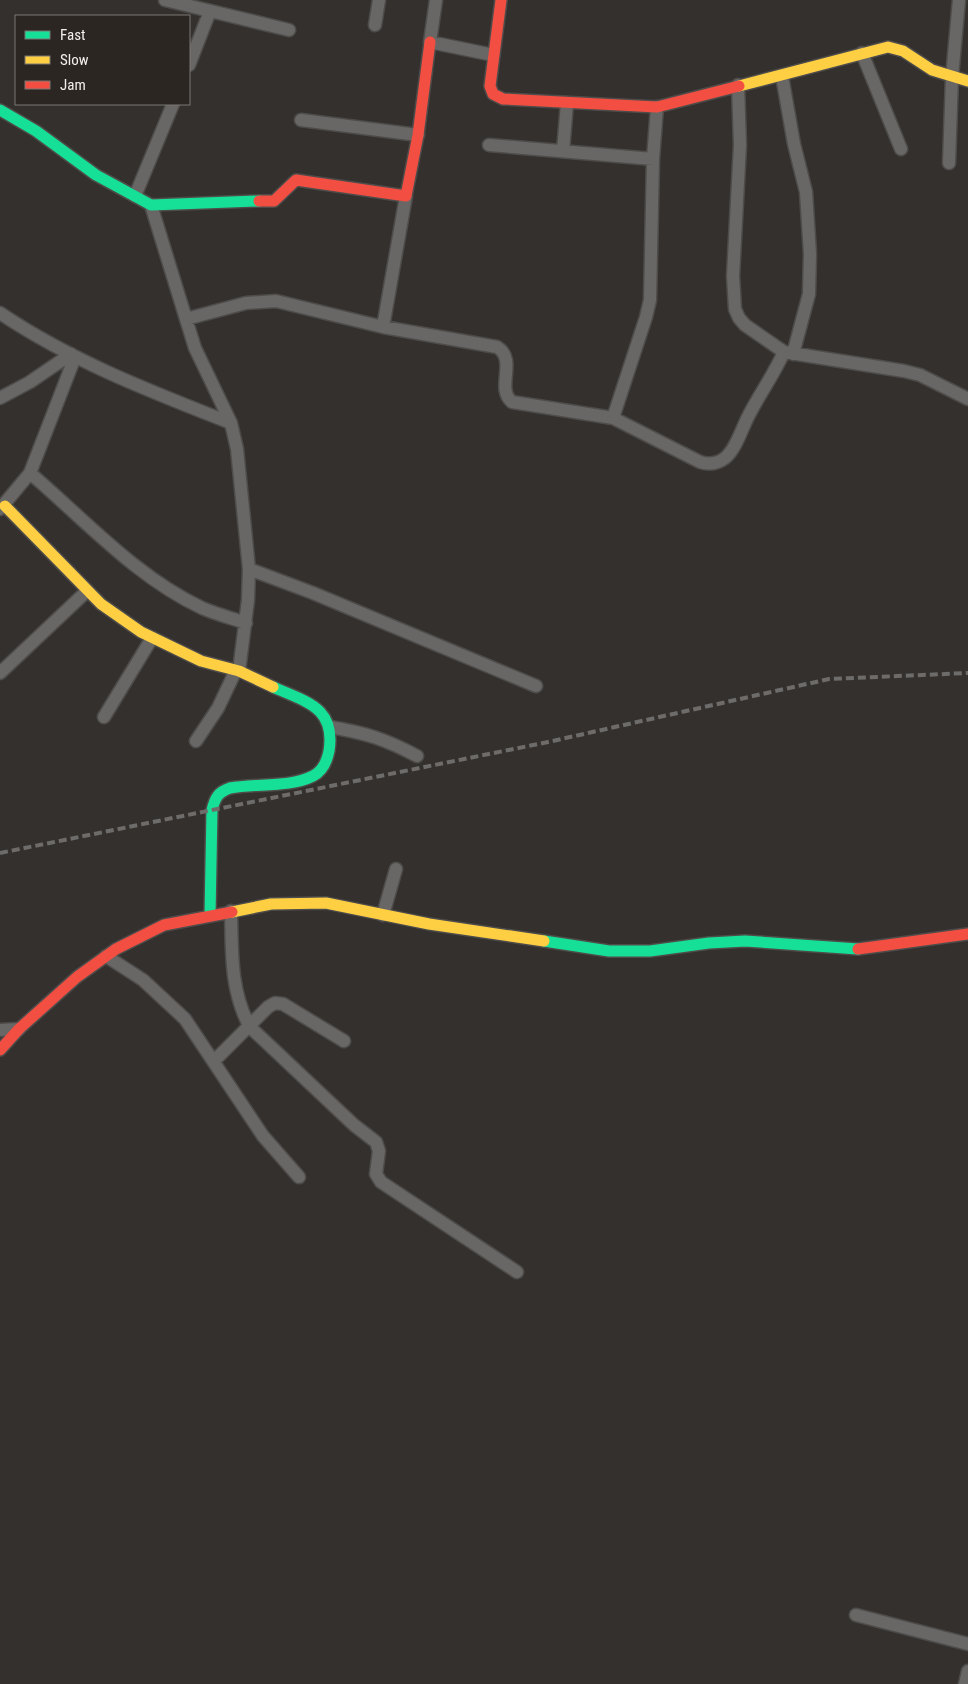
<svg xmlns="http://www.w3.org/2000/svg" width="968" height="1684" viewBox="0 0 968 1684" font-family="'Roboto Condensed',sans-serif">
<rect width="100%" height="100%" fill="#33302e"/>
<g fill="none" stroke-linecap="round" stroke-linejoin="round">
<g stroke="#4e4c4a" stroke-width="15">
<path id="street" d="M165,0L289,30
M436,0L430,42L493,55
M375,25L379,0
M862,53L901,149
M189,65L210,11
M782,76L794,144L806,192L810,254L809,294L793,354
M738,85L740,145L733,276L735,309L739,318L745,325L784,352L904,371L920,375L968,399
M657,107L653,159L650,300L646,317L613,418L700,462C709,465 717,464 725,458C737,448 742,427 750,413C761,392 774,374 784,352
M301,120L418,135
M489,145L653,159
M563,151L567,103
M949,163L952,77L959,0
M135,196L173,104
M151,205L186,319L246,303L276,301L383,327L406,196
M0,313C71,361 152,392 231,423
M186,319L195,348L231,423L237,449L249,569L248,600L239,671
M383,327L497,347C518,360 495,388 512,402L613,418
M75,357L30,473C85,520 136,577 202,608C216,614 231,618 246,623
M0,398L30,382L71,354
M0,509L30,473
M249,569L313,593L536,686
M0,673L87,591
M104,717L152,638
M330,727C366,733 385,739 417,756
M196,741L218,708L236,670
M231,911C232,951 230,991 250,1027L354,1125L376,1142L379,1151L376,1174L381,1182L517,1272
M383,915L396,869
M106,956L143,980L185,1019L263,1136L299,1177
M0,1030L19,1029
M214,1061L268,1007L275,1003L283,1004L344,1041
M856,1615L968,1644
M965,1684L968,1671"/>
</g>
<g stroke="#4e4c4a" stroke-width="14">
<path id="fast" d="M0,110L36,131L96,175L151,205L259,201
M210,915L212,810C215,798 218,792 230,788C257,783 289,788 313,776C323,771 327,761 329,751C336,707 306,702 273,687
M544,941L609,951H650L709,943L745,941L858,949"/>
</g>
<g stroke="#4e4c4a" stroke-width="14">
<path id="slow" d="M739,86L888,47L903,51L932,70L968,81
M5,506L101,604L141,632L201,661L239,671L273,687
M232,912L271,904L326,903L429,924L544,941"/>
</g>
<g stroke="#4e4c4a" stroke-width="14">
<path id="jam" d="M501,0L490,86L493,94L503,99L657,107L739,86
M259,201H274L296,180L406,196L418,135L430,42
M858,949L968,934
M0,1050L19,1029L77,977L116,949L164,925L232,912"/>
</g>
<use href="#street" stroke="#696765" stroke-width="12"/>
<use href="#fast" stroke="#16e098" stroke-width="11"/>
<use href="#slow" stroke="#ffcf43" stroke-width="11"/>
<use href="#jam" stroke="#f24e42" stroke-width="11"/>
<path stroke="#6d6c6a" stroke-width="4" stroke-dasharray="8 4" stroke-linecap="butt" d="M0,853L548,742L829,679L968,673"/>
</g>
<rect x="15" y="15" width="175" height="90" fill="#2b2622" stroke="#7a7673"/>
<rect x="25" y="31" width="25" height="8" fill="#16e098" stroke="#7a7673"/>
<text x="60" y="40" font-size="15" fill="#f1eeec">Fast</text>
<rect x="25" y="56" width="25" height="8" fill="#ffcf43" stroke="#7a7673"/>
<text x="60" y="65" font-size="15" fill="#f1eeec">Slow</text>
<rect x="25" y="81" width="25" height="8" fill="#f24e42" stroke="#7a7673"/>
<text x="60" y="90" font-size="15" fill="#f1eeec">Jam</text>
</svg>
